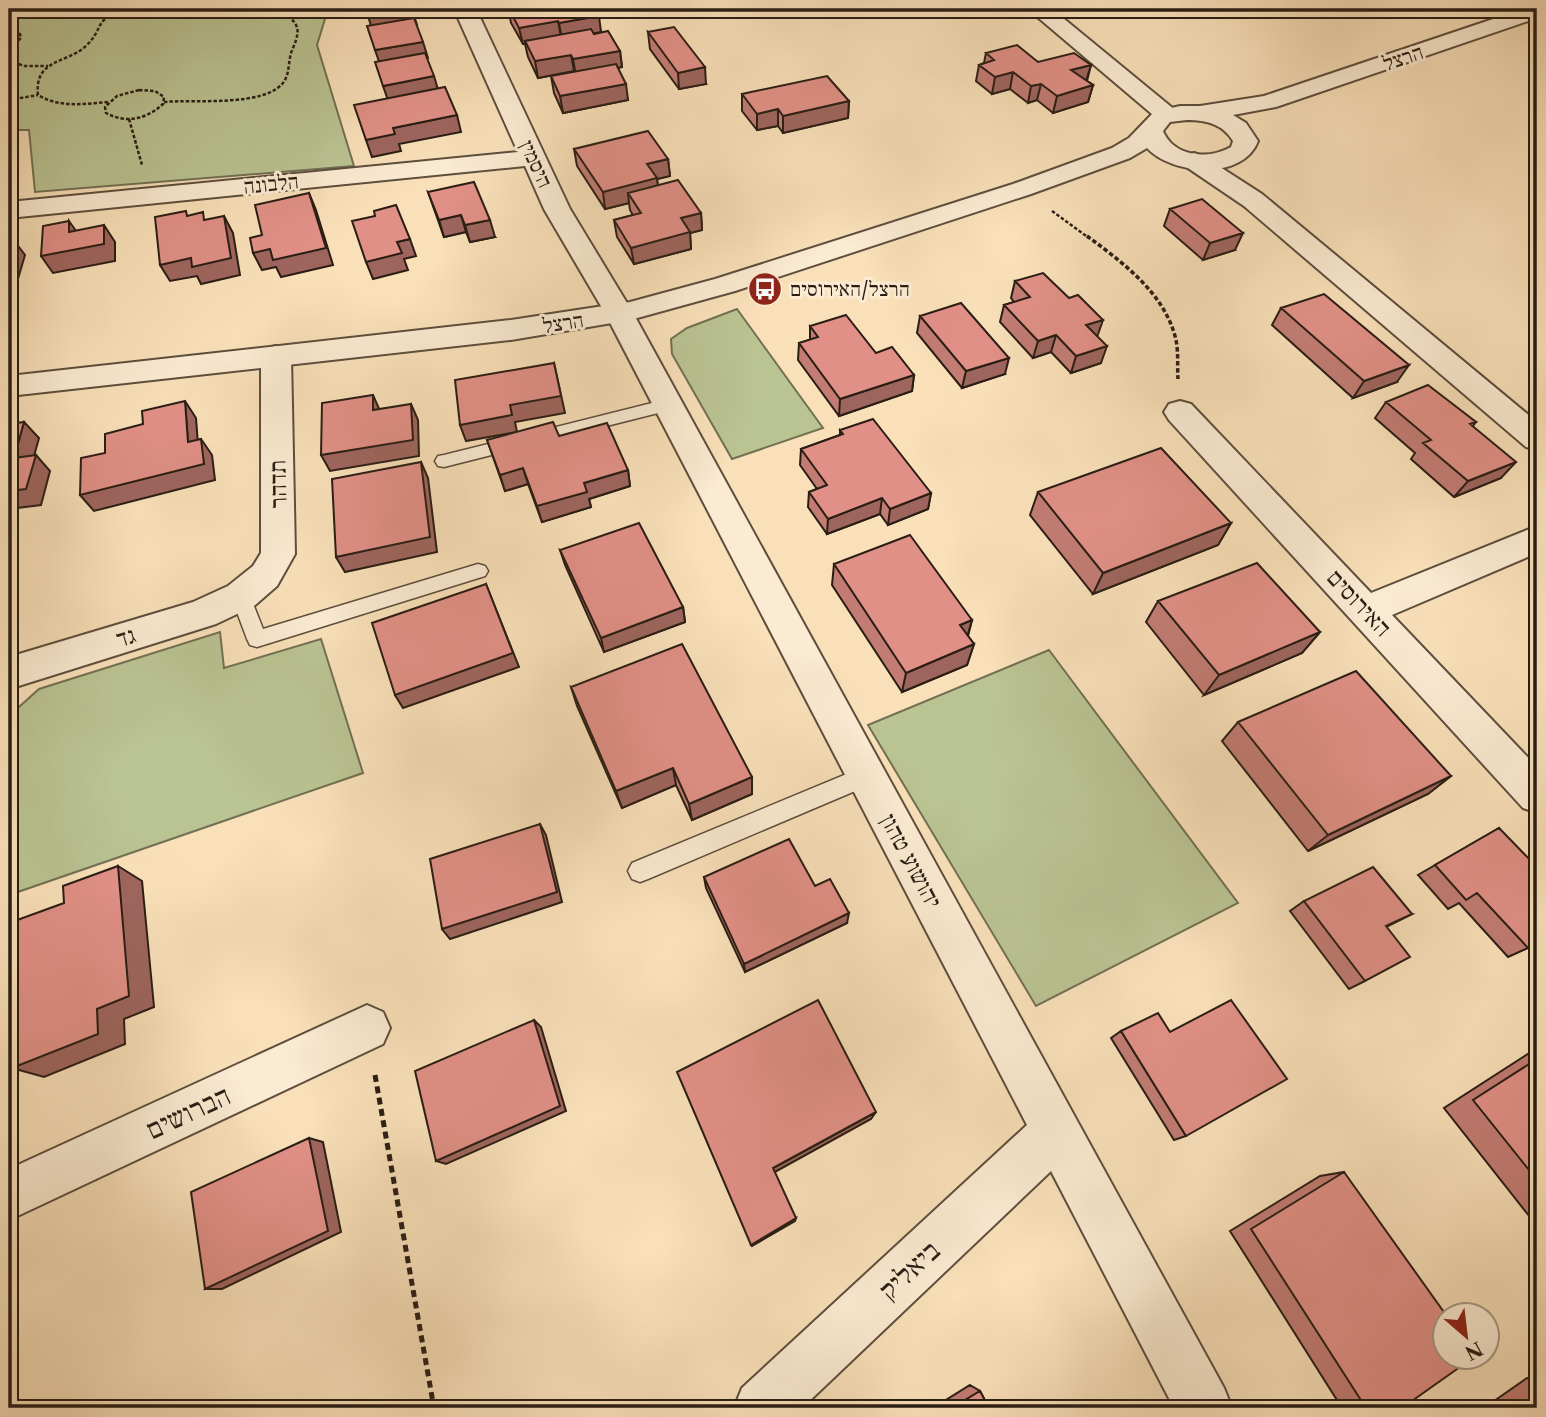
<svg xmlns="http://www.w3.org/2000/svg" width="1546" height="1417" viewBox="0 0 1546 1417" font-family="'Libre Caslon Text','Frank Ruhl Libre',serif">
<rect width="100%" height="100%" fill="#f9e0b9"/>
<filter id="stains"><feTurbulence type="fractalNoise" baseFrequency=".00286" numOctaves="4"/><feColorMatrix values="0 0 0 0 .2 0 0 0 0 .09 0 0 0 0 .02 0 0 0 .5 -.17"/></filter>
<radialGradient id="worn" r=".72"><stop offset=".6" stop-color="#630" stop-opacity="0"/><stop offset="1" stop-color="#630" stop-opacity=".3"/></radialGradient>
<path fill="#bac392" stroke="#727053" stroke-width="2" d="M9,9H328L317,45L354,166L35,192L29,130H9Z
M737,309L823,428L732,459L672,354L671,339L687,328Z
M220,632L224,668L321,639L363,773L9,895V716L39,689Z
M1049,650L1238,903L1036,1006L868,725Z"/>
<g fill="none" stroke-linecap="round" stroke-linejoin="round">
<g stroke="#5d4e3d" stroke-width="3">
<path id="service" d="M668,399L676,405L674,409L444,467L438,466L435,461L438,456L444,455Z
M478,564L485,566L488,571L485,576L257,647L250,645L247,639L231,596L234,591L241,588L248,591L263,629Z
M866,766L874,769L877,776L874,783L648,879L640,882L632,879L628,871L632,863Z"/>
</g>
<g stroke="#5d4e3d" stroke-width="4">
<path id="minor" d="M454,9H476L570,209L633,313L1224,1388L1232,1408H1174L1051,1171L802,1408H734L742,1388L1027,1125L605,313L544,209L525,166L9,218V202L518,152Z
M1028,9H1052L1175,110L1179,115L1175,120L1167,122L1159,120Z
M1194,153L1203,156L1262,194L1537,422V450L1526,447L1244,206L1185,166L1181,161L1185,156Z
M276,346L287,349L291,356L295,554L277,586L254,606L216,624L9,689V657L193,602L228,586L253,566L261,553V356L265,349Z
M1180,401L1191,404L1371,593L1537,526V553L1392,615L1537,767V813L1523,808L1169,420L1164,412L1169,404Z
M367,1005L383,1012L390,1028L383,1044L9,1220V1169Z"/>
</g>
<g stroke="#5d4e3d" stroke-width="4">
<path id="tertiary" d="M1523,9H1537V18L1276,107L1233,115L1246,123L1258,141C1243,181 1172,175 1147,148L1130,158L1031,194L735,291L630,320L511,340L9,396V376L511,320L630,302L715,279L1013,184L1112,148L1129,138L1154,112L1180,106H1200L1264,96ZM1187,120C1206,120 1223,124 1233,141L1231,147C1208,160 1174,157 1163,131L1170,122Z"/>
</g>
<path stroke="#291d14" stroke-width="2.5" stroke-dasharray="3.5 2" stroke-linecap="butt" d="M158,9H203
M232,9L255,14L281,9
M797,9L864,13L900,9
M9,19L32,9
M9,29L20,34L21,38L9,50
M9,59L23,66H48
M139,90L155,91L164,97L163,104C147,119 126,124 106,113L105,107L117,96Z
M9,100L38,95
M108,102C84,104 60,108 38,95C34,58 68,64 87,45C103,29 94,22 120,9
M164,102C193,99 269,108 285,80C290,71 288,58 293,48C302,27 298,22 278,10
M129,119L142,165
M1052,211L1089,238"/>
<path stroke="#291d14" stroke-width="3.5" stroke-dasharray="4.5 2.5" stroke-linecap="butt" d="M1087,236C1122,262 1163,292 1175,336C1179,350 1177,365 1178,379"/>
<path stroke="#291d14" stroke-width="5" stroke-dasharray="7 4.5" stroke-linecap="butt" d="M375,1075L434,1408"/>
<use href="#service" fill="#fbebd2" fill-rule="evenodd"/>
<use href="#minor" fill="#fbebd2" fill-rule="evenodd"/>
<use href="#tertiary" fill="#fbebd2" fill-rule="evenodd"/>
</g>
<path fill="#c27c74" stroke="#291d14" stroke-width="2" d="M508,9H595L601,32L620,51L622,67L618,68L628,100L563,113L554,93L551,76L574,71L538,78L528,57L525,44H523L511,23Z
M648,32L706,84L679,89L650,49Z
M986,53L1038,62L1091,65L1087,81L1093,85L1088,102L1053,113L1037,100L1028,103L1010,89L992,94L976,81L979,65L984,63Z
M742,94L849,101L848,118L783,133L778,126L757,130L742,111Z
M574,149L668,159L670,176L657,179L658,186L701,213L702,230L690,233L691,249L634,264L617,237L614,220L633,215L630,210L629,203L605,209L577,166Z
M428,192L495,237L470,242L466,232L444,237Z
M1170,209L1235,250L1203,260L1164,226Z
M1015,281L1097,336L1101,363L1071,373L1051,352L1033,358L1000,322L1004,305L1014,302L1011,298Z
M1281,308L1397,382L1353,398L1272,325Z
M920,316L1005,374L962,388L917,333Z
M810,326L914,375L912,391L839,416L798,360L799,343L810,340Z
M1386,402L1476,422L1473,426L1501,478L1454,497L1411,459L1415,453L1375,418Z
M840,430L931,493L928,509L888,525L880,514L827,534L808,507L809,492L817,489L800,465L801,449L840,435Z
M559,436L628,470L630,486L589,499L591,507L542,522L528,484L505,491L487,440Z
M1038,492L1231,523L1218,545L1093,594L1030,515Z
M560,550L683,607L685,622L604,652L565,565Z
M834,564L972,620L968,636L974,644L967,665L902,692L832,585Z
M1158,601L1320,632L1302,653L1204,695L1146,622Z
M571,687L752,777V794L692,820L676,785L622,808L577,706Z
M1238,722L1451,776L1428,794L1308,851L1222,741Z
M1499,828L1528,948L1508,957L1459,903L1448,909L1418,875Z
M704,877L815,886L847,923L745,972L706,888Z
M1304,901L1412,914L1386,927L1365,981L1349,989L1290,911Z
M1121,1031L1186,1136L1174,1140L1111,1038Z
M1537,1048V1226L1444,1108Z
M1344,1172L1402,1408H1342L1230,1231L1320,1176Z
M1527,1378L1537,1379V1408H1484Z
M970,1385L980,1391L989,1408H933Z"/>
<path fill="#9e655e" stroke="#291d14" stroke-width="2" d="M412,9L417,25L373,32L368,16Z
M599,16L601,32L562,40L559,23Z
M558,21L561,37L525,41V44H523L519,28Z
M423,42L428,58L381,67L375,50Z
M620,51L622,67L576,76L573,59Z
M571,55L574,71L538,78L535,61Z
M1091,65L1086,81L1071,70Z
M705,67L706,84L679,89L678,73Z
M1013,72L1010,89L992,94L995,77Z
M434,76L439,93L389,103L383,86Z
M626,84L628,100L563,113L560,96Z
M1041,84L1037,100L1028,103L1031,86Z
M1093,85L1088,102L1053,113L1057,96Z
M849,101L848,118L783,133V116Z
M778,109V126L757,130V114Z
M457,115L461,132L399,144L401,151L372,157L366,140L393,128Z
M668,159L670,176L657,179L659,195L628,193L629,203L605,209L603,192L647,164Z
M309,193L316,210L333,265L281,277L276,267L262,270L253,253Z
M701,213L702,230L690,233L691,249L634,264L631,248L681,218Z
M461,215L466,232L444,237L439,220Z
M224,216L233,233L240,275L201,284L197,276L170,281L160,265Z
M490,220L495,237L470,242L465,225Z
M69,221L81,238L104,225L115,242V261L53,273L41,256L69,232Z
M1243,233L1235,250L1203,260L1210,243Z
M12,238L25,255L15,289L9,290V251Z
M410,239L416,256L404,259L408,270L373,279L366,262L397,242Z
M1103,320L1097,337L1086,325Z
M1056,335L1051,352L1033,358L1038,341Z
M1107,346L1101,363L1071,373L1076,356Z
M1009,358L1005,374L962,388L966,371Z
M554,363L565,413L515,422L517,432L466,441L460,425L510,405Z
M1409,365L1397,382L1353,398L1364,381Z
M914,375L912,391L839,416L840,399Z
M373,395L380,411L373,410Z
M185,401L196,418L199,458L188,442Z
M411,404L418,420L419,456L330,471L321,455Z
M24,422L39,438L29,474L14,458Z
M201,439L212,455L215,480L94,511L80,495Z
M36,455L50,471L41,505L9,509V491Z
M421,462L428,478L437,552L345,572L336,557Z
M1516,462L1501,478L1454,497L1468,481Z
M523,468L528,484L505,491L500,475Z
M628,470L630,486L589,499L591,507L542,522L537,506L584,483Z
M931,493L928,509L888,525L890,509Z
M882,498L880,514L827,534L828,519Z
M1231,523L1218,545L1093,594L1103,573Z
M486,584L519,667L403,708L395,695Z
M683,607L685,622L604,652L601,638Z
M972,620L966,641L960,625Z
M1320,632L1302,653L1204,695L1219,675Z
M974,644L967,665L902,692L906,673Z
M673,768L676,785L622,808L616,791Z
M1451,776L1428,794L1308,851L1328,835Z
M752,777V794L692,820L689,804Z
M540,824L546,835L562,902L450,939L442,929Z
M118,866L142,881L154,1007L124,1019L125,1044L44,1077L12,1068L97,1009Z
M849,913L847,923L745,972L744,964Z
M534,1020L541,1027L566,1111L446,1164L436,1161Z
M876,1112L871,1119L773,1173V1168Z
M309,1138L323,1142L341,1232L222,1289H205Z
M796,1218L795,1221L752,1246L751,1245Z"/>
<path fill="#e19087" stroke="#291d14" stroke-width="2" d="M365,9H410L368,16Z
M509,9H595L599,16L559,23L558,21L519,28Z
M414,18L423,42L375,50L367,26Z
M674,27L705,67L678,73L648,32Z
M591,29L594,34L608,31L620,51L573,59L571,55L535,61L525,41Z
M1017,45L1038,62L1074,53L1091,65L1071,70L1093,85L1057,96L1041,84L1031,86L1013,72L995,77L979,65L994,60L986,53Z
M425,53L434,76L383,86L375,62Z
M616,64L626,84L560,96L551,76Z
M827,76L849,101L783,116L778,109L757,114L742,94Z
M445,87L457,115L393,128L395,134L366,140L354,105Z
M648,131L668,159L647,164L657,178L603,192L574,149Z
M678,180L701,213L681,218L690,232L631,248L614,220L641,213L628,193Z
M474,182L490,220L465,225L461,215L439,220L428,192Z
M309,193L326,248L273,260L270,249L253,253L250,238L262,235L255,205Z
M1202,199L1243,233L1210,243L1170,209Z
M396,205L410,239L397,242L402,253L366,262L352,221L375,216L374,211Z
M186,211L187,216L203,212L204,220L224,216L231,258L192,267L191,258L160,265L155,217Z
M69,221V232L104,225V244L41,256L43,226Z
M9,238H12L9,251Z
M1043,273L1069,298L1078,295L1103,320L1086,325L1107,346L1076,356L1056,335L1038,341L1004,305L1030,297L1015,281Z
M1324,294L1409,365L1364,381L1281,308Z
M961,303L1009,358L966,371L920,316Z
M846,315L876,353L892,347L914,375L840,399L799,343L818,337L810,326Z
M554,363L561,396L510,405L512,415L460,425L455,380Z
M1428,385L1476,422L1470,424L1516,462L1468,481L1423,443L1431,440L1386,402Z
M373,395V410L411,404L413,440L321,455L322,403Z
M185,401L188,442L201,439L204,464L80,495L81,458L105,453V434L143,424L142,411Z
M873,419L931,493L890,509L882,498L828,519L809,492L827,485L801,449L843,434L840,430Z
M24,422L14,458L36,455L26,489L9,491V424Z
M553,422L559,436L607,423L628,470L584,483L587,492L537,506L523,468L500,475L487,440Z
M1161,448L1231,523L1103,573L1038,492Z
M421,462L430,537L336,557L332,479Z
M639,523L683,607L601,638L560,550Z
M910,535L972,620L960,625L974,644L906,673L834,564Z
M1257,563L1320,632L1219,675L1158,601Z
M486,584L513,653L395,695L372,623Z
M682,644L752,777L689,804L673,768L616,791L571,687Z
M1356,671L1451,776L1328,835L1238,722Z
M540,824L557,892L442,929L430,859Z
M1499,828L1537,867V942L1528,948L1477,893L1466,900L1435,865Z
M789,839L815,886L830,879L849,913L744,964L704,877Z
M118,866L129,996L97,1009L98,1034L12,1068L9,923L64,903L63,886Z
M1373,867L1412,914L1386,926L1410,957L1365,981L1304,901Z
M818,1000L876,1112L773,1168L796,1218L751,1245L677,1072Z
M1231,1000L1287,1079L1186,1136L1121,1031L1158,1013L1170,1032Z
M534,1020L560,1106L436,1161L415,1071Z
M1537,1059V1180L1473,1100Z
M309,1138L328,1231L205,1289L191,1192Z
M1344,1172L1446,1315H1445V1357H1474L1402,1408H1366L1251,1229Z
M980,1391L989,1408H952Z
M1537,1402V1408H1529Z"/>
<defs>
<g id="bus-disc" transform="scale(1.75)"><circle r="9.5" fill="#8f2418" stroke="#fbebd2"/><path d="M-5-6H5V4H4V6H2V4H-2V6H-4V4H-5ZM-3.5-4V0h7V-4ZM-3.5 1.2v1.5H-2V1.2ZM2 1.2v1.5H3.5V1.2Z" fill="#fff"/></g>
</defs>
<g fill-rule="evenodd">
<use href="#bus-disc" x="765" y="289"/>
</g>
<g text-anchor="middle" stroke-width="6" stroke-linejoin="round" paint-order="stroke">
<g font-size="21" fill="#291d14" stroke="#fbebd2">
<text transform="translate(1403 58) rotate(-19)" y="7">הרצל</text>
<text transform="translate(536 164) rotate(65)" y="7">היסמין</text>
<text transform="translate(271 184) rotate(-6)" y="7">הלבונה</text>
<text transform="translate(563 323) rotate(-9)" y="7">הרצל</text>
</g>
<g font-size="21" fill="#291d14" stroke="#fbebd2" text-anchor="start">
<text x="790" y="296">הרצל/האירוסים</text>
</g>
<g font-size="24" fill="#291d14" stroke="#fbebd2">
<text transform="translate(278 484) rotate(-91)" y="8">תדהר</text>
<text transform="translate(1359 603) rotate(47)" y="8">האירוסים</text>
<text transform="translate(126 637) rotate(-17)" y="8">גד</text>
<text transform="translate(911 861) rotate(62)" y="8">יהושוע טהון</text>
</g>
<g font-size="28" fill="#291d14" stroke="#fbebd2">
<text transform="translate(188 1112) rotate(-25)" y="10">הברושים</text>
<text transform="translate(909 1270) rotate(-43)" y="10">ביאליק</text>
</g>
</g>
<rect width="1546" height="1417" fill="none" stroke="#f9e0b9" stroke-width="35"/>
<rect x="10" y="10" width="1525" height="1396" fill="none" stroke="#291d14" stroke-width="3.5"/>
<rect x="18" y="18" width="1511" height="1382" fill="none" stroke="#291d14" stroke-width="2"/>
<g transform="translate(1466 1336) rotate(152)"><circle r="33" fill="#fbebd2" stroke="#a79986" stroke-width="2"/>
<path d="M0-5L12 26L0 18L-12 26Z" fill="#8f2418"/>
<text y="-10" font-size="19" font-weight="bold" text-anchor="middle" fill="#291d14">N</text>
</g>
<rect width="100%" height="100%" filter="url(#stains)"/>
<rect width="100%" height="100%" fill="url(#worn)"/>
</svg>
